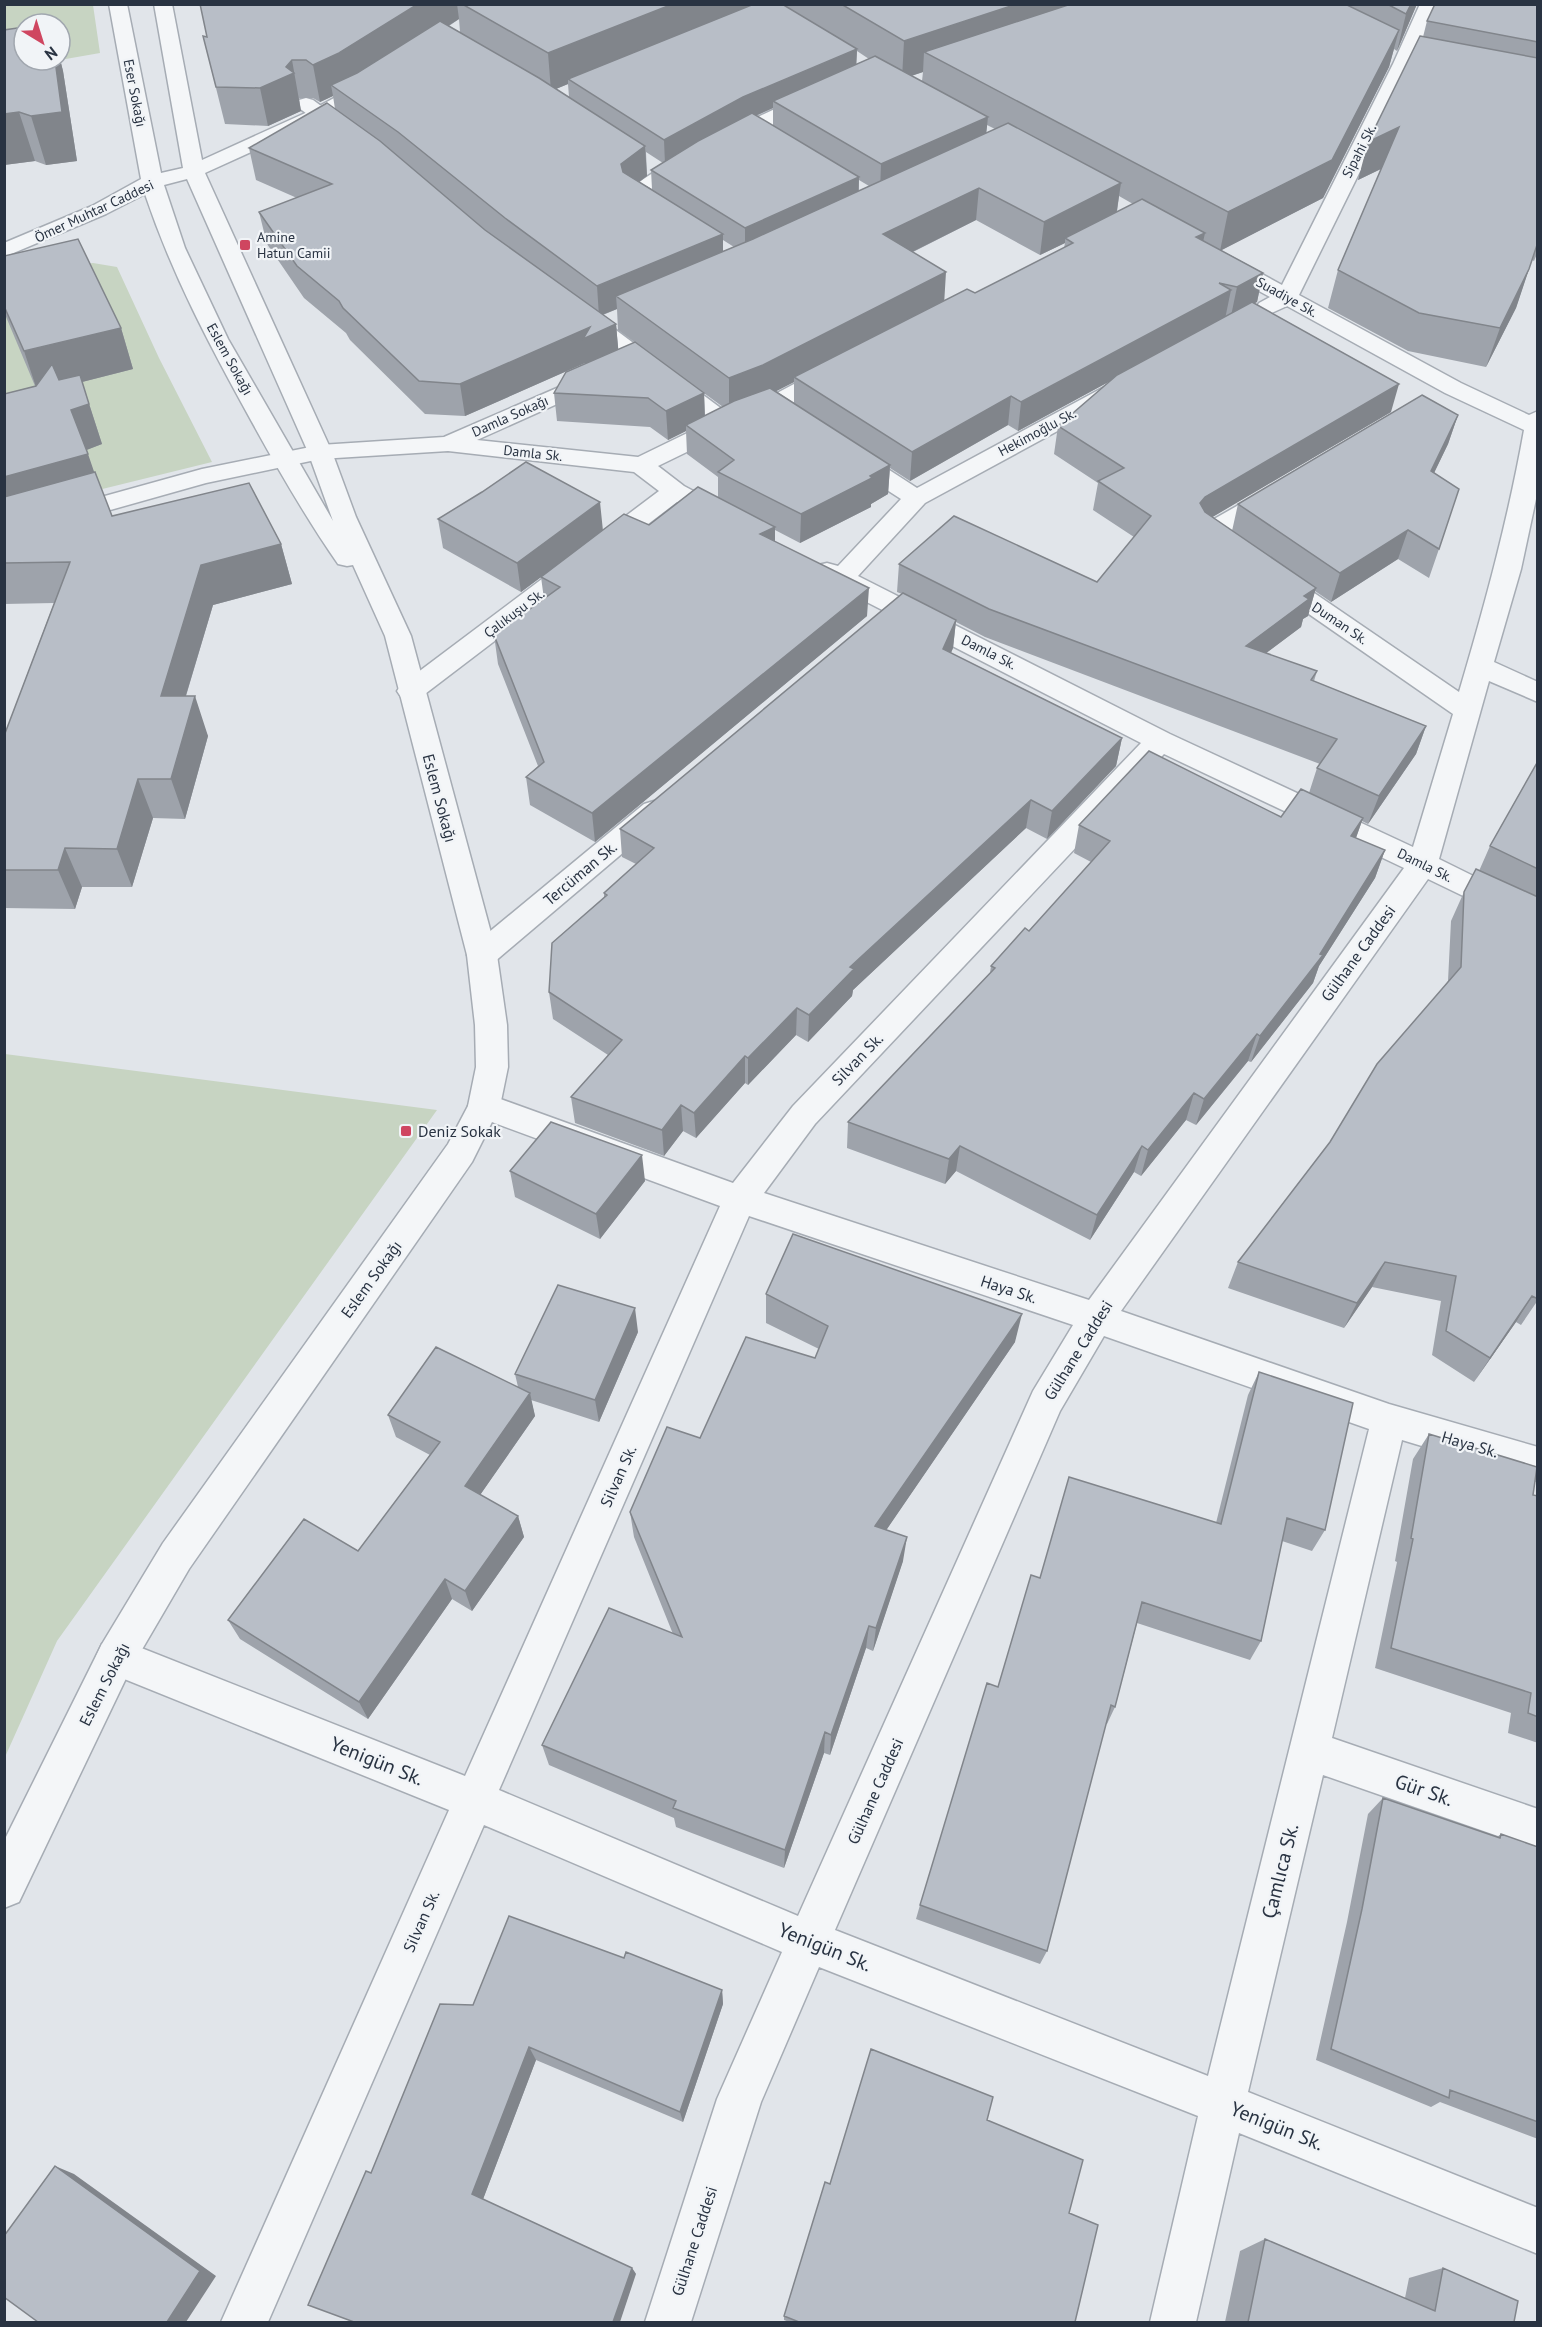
<svg xmlns="http://www.w3.org/2000/svg" width="1542" height="2327" viewBox="0 0 1542 2327" font-family="'PT Sans',sans-serif">
<rect width="100%" height="100%" fill="#e1e5ea"/>
<path fill="#c7d4c2" d="M5,5H93L100,53L60,60V24H24V60H60L9,69L5,54Z
M93,263L117,267L159,358L212,462L5,513V286L51,269Z
M5,1054L437,1110L57,1641L5,1757Z"/>
<g fill="none" stroke-linecap="round" stroke-linejoin="round">
<g stroke="#a6acb4" stroke-width="3">
<path id="minor" d="M1420,4H1439L1413,64L1299,295L1461,383L1529,415L1538,411L1536,499L1521,569L1494,662L1538,682V702L1489,681L1439,859L1538,908V932L1428,879L1121,1311L1389,1404L1538,1447V1481L1402,1440L1332,1738L1538,1809V1850L1323,1775L1248,2092L1538,2208V2254L1239,2133L1196,2322H1150L1198,2116L819,1967L761,2102L691,2322H645L717,2099L782,1952L484,1825L268,2322H221L449,1810L102,1670L96,1657L102,1644L116,1638L465,1776L720,1206L473,1115L468,1106L473,1097L484,1093L733,1183L793,1106L1141,743L818,577L814,571L818,565L827,563L838,566L901,499L842,461L839,456L842,451L851,449L860,451L917,488L1106,386L1114,384L1122,386L1126,391L1122,396L925,503L858,576L1170,734L1413,847L1453,714L1267,585L1263,579L1267,573L1276,571L1285,573L1459,692C1485,604 1508,520 1524,430L1445,393L1287,306L1267,315L1259,313L1256,308L1259,303L1270,297L1213,266L1210,261L1213,256L1221,254L1229,256L1282,285L1393,64ZM1164,754L1404,868L1089,1300L764,1193L815,1124ZM749,1216L1073,1325L1033,1391L798,1916L499,1790ZM1104,1336L1369,1429L1208,2076L835,1930L1060,1411Z
M815,93L822,95L825,99L822,103L729,148L648,196L668,211L664,215C651,219 632,208 624,196C639,173 785,101 815,93Z
M306,98L313,100L355,131L358,135L355,139H341L299,108L296,104L299,100Z
M581,308L589,310L734,418L738,424L734,429L658,466L684,486L735,513L738,518L735,523C715,529 694,511 677,502L421,697L411,700L401,697L397,691L401,685L659,491L634,472L448,451L320,459L206,483L4,540V524L202,469L320,445L444,437L596,371L604,373L608,378L604,383L477,440L638,457L710,422L573,320L570,315L573,310Z
M832,366L840,368L844,373L840,378L789,405L805,416L809,421L805,426C790,430 769,418 760,405L764,400L824,368Z
M1274,487L1283,490L1286,495L1283,500L1227,533L1242,544L1246,550L1242,556C1225,560 1206,547 1196,533L1200,527L1265,490Z
M654,801L664,804L668,811L664,818L493,963L482,966L471,963L467,955L471,947L644,804Z"/>
</g>
<g stroke="#a6acb4" stroke-width="3">
<path id="tertiary" d="M109,4H127L161,173L183,168L154,4H172L202,160L312,110L367,80H381L384,84L381,88L326,118L205,173L332,452L356,517L411,636L497,955L507,1025L508,1067L500,1106L472,1162L189,1569L130,1670L19,1902L4,1908V1841L102,1644L163,1543L448,1144L468,1106L476,1067L475,1025L467,955L385,636L353,565L347,566L338,564C306,518 279,471 252,422C210,346 173,277 145,194L106,214L4,257V243L92,206L141,179ZM187,179L308,452L333,521L228,339L185,248L164,185Z"/>
</g>
<use href="#minor" fill="#f4f6f8" fill-rule="evenodd"/>
<use href="#tertiary" fill="#f4f6f8" fill-rule="evenodd"/>
</g>
<path fill="#9ea3ab" fill-rule="evenodd" d="M200,4H1417L1397,51L1394,49L1389,67L1323,198L1221,250L1263,273L1257,302L1254,303L1391,412L1212,517L1232,531L1238,504L1458,415L1448,444L1434,473L1439,549L1429,578L1398,559L1331,602L1315,591L1308,616L1303,619L1301,627L1266,653L1317,671L1314,681L1426,726L1416,754L1368,824L1362,821L1356,838L1385,850L1375,878L1319,966L1313,983L1251,1062L1248,1061L1196,1125L1186,1120L1141,1176L1134,1172L1090,1240L956,1171L945,1184L847,1148L848,1122L990,973L991,966L1029,931L1091,862L1074,853L1079,825L1281,817L1309,793L1317,768L1320,764L985,637L956,622L953,648L951,653L1122,738L1116,766L1047,839L1026,828L853,990L852,996L808,1042L796,1035L748,1085L745,1083L696,1138L683,1131L664,1156L575,1123L571,1097L608,1055L553,1019L549,992L604,898V893L636,864L622,857L620,829L902,594L897,592L899,564L1097,582L1134,537L1093,510L1098,483L1054,454L1058,426L1110,381L1018,431L1008,425L910,481L890,468L888,494L871,504V507L800,543L775,530V542L867,616L595,842L530,805L526,777L538,766L498,664L494,635L544,599L541,577L521,592L443,548L438,519L603,531L649,525L718,498V477L687,454L686,431L668,440L650,427L557,421L554,393L585,363L465,416L425,414L350,340L346,333L304,298L267,244L259,212L297,198L256,180L249,148L335,109L333,96L320,102L313,98H299L301,111L268,126L225,124L203,36L207,37ZM459,19L460,32L449,26ZM857,51L869,59L856,64ZM923,72L922,81L911,76ZM568,84L569,97L556,89ZM773,108V126L756,116ZM987,125L995,129L986,133ZM646,152L663,163L651,170L652,189L639,182L647,176ZM859,180L869,186L859,191ZM1119,196L1133,204L1117,212ZM976,220L1040,255L1065,243L1064,248L975,293L944,300L913,252ZM723,240L734,247L723,251ZM617,309L618,330L723,407L705,416L704,393L618,349L616,324L603,315ZM794,382V403L776,391Z
M1538,4V254H1537L1534,261L1532,260L1516,308L1486,367L1408,351L1328,308L1338,270L1381,169L1358,180L1423,37L1427,21Z
M4,30L60,60V59L63,71L77,161L46,165L35,161L4,165Z
M4,256L121,328L133,369L82,382L102,444L86,450L94,473L112,516L281,544L292,584L213,605L186,696L208,736L185,819L153,818L132,887H82L75,909L4,908V736L54,603L4,604V394L35,386L4,312Z
M1538,761V1300L1521,1325L1516,1322L1474,1382L1432,1355L1441,1301L1372,1287L1344,1328L1228,1288L1238,1262L1330,1142L1448,981L1451,921L1464,892L1479,871L1490,846Z
M510,1171L645,1181L600,1239L515,1197Z
M766,1294L1015,1342L886,1530L903,1561L873,1651L866,1648L830,1755L824,1753L784,1868L676,1827L674,1818L549,1765L542,1745L673,1634L634,1537L630,1512L700,1438L815,1358L819,1349L766,1323Z
M638,1332L599,1422L531,1400L535,1416L480,1495L518,1516L524,1537L472,1611L452,1599L368,1719L240,1639L228,1620L358,1551L430,1455L396,1437L388,1415L518,1387L515,1374Z
M1259,1372L1325,1530L1312,1551L1282,1541L1261,1641L1250,1660L1137,1623L1115,1707L1107,1724H1106L1047,1951L1040,1964L916,1919L920,1905L998,1687L1039,1578L1216,1523L1248,1395Z
M1429,1434L1533,1495L1538,1496V1743L1508,1733L1511,1713L1375,1668L1397,1562L1395,1561L1413,1459Z
M1383,1798L1497,1837L1501,1834L1538,1847V2139L1440,2102L1431,2107L1316,2060L1347,1922L1368,1814Z
M624,1958L722,1990L723,2004L683,2122L536,2060L483,2199L632,2268L636,2274L371,2173L473,2005Z
M987,2120L1069,2213L1075,2322H789L784,2320V2316L830,2184Z
M1265,2239L1405,2298L1409,2278L1443,2268L1514,2322H1225L1240,2251Z"/>
<path fill="#81858b" d="M418,4H457L459,19L346,90L331,85L333,96L320,102L313,65Z
M673,4H754L568,79V84L551,91L548,53Z
M1017,4H1124L924,52L923,72L902,79L904,41Z
M1411,4H1417L1397,51L1406,14Z
M1399,30L1389,67L1323,198L1220,251L1228,212Z
M857,49L856,73L773,101V108L743,121L665,164L664,140L743,97Z
M60,59L63,71L77,161L46,165L31,116L55,60H60Z
M292,60L301,111L268,126L260,88L286,67Z
M19,112L35,161L4,165V114Z
M988,117L985,145L880,192L881,164Z
M1399,127L1389,165L1358,180L1368,142Z
M645,146L647,176L623,194L621,164Z
M859,177L858,203L745,253V228Z
M1121,183L1116,216L1065,238V243L1040,255L1044,222Z
M979,188L976,220L882,267L883,234Z
M1205,233L1199,261L1196,237Z
M723,234V264L616,296L617,309L599,316L597,286Z
M1529,269L1516,308L1486,367L1500,328Z
M946,272L944,305L794,377V382L763,398L729,411V378Z
M1263,273L1257,302L1231,316L1237,287Z
M1231,290L1225,319L1018,431L1021,402Z
M616,324L619,357L586,371L585,363L465,416L460,384L590,327Z
M121,328L133,369L82,382L102,444L84,451L71,410L38,393L24,351Z
M1399,384L1391,412L1199,525L1200,503L1205,497Z
M704,393L705,422L686,425V431L668,440L666,411Z
M1011,396L1008,425L910,481L912,452Z
M1458,415L1448,444L1421,500L1431,471Z
M88,454L102,495L4,522V458Z
M890,465L888,494L871,504V507L800,543L801,514Z
M600,502L603,531L521,592L517,563Z
M775,527V556L760,534Z
M1408,530L1398,559L1331,602L1340,573Z
M281,544L292,584L213,605L174,735L161,696L201,565Z
M869,588L867,616L595,842L592,813Z
M1316,588L1308,616L1303,619L1301,627L1238,674L1246,646L1304,596Z
M956,620L953,648L940,678L943,649Z
M195,696L208,736L185,819L171,779Z
M1426,726L1416,754L1368,824L1379,796Z
M1122,738L1116,766L1047,839L1052,811Z
M138,779L153,818L132,887L117,849Z
M1031,800L1026,828L853,990L852,996L808,1042L809,1015L850,967Z
M1363,818L1353,846L1351,836Z
M65,848L82,887L75,909L58,870Z
M1385,850L1375,878L1319,966L1313,983L1251,1062L1260,1036L1320,954Z
M797,1008L796,1035L748,1085V1058Z
M1257,1034L1248,1061L1196,1125L1204,1099Z
M745,1056V1083L696,1138L694,1113Z
M1194,1093L1186,1120L1141,1176L1148,1150Z
M681,1105L683,1131L664,1156L662,1130Z
M960,1146L956,1171L945,1184L949,1159Z
M1142,1146L1134,1172L1090,1240L1097,1215Z
M642,1155L645,1181L600,1239L596,1214Z
M1385,1262L1372,1287L1344,1328L1357,1303Z
M1532,1296L1516,1322L1474,1382L1490,1358Z
M635,1308L638,1332L599,1422L595,1400Z
M1022,1314L1015,1342L872,1551L875,1526Z
M530,1393L535,1416L471,1508L465,1486Z
M518,1516L524,1537L472,1611L465,1591Z
M907,1537L903,1561L873,1651L876,1628Z
M445,1579L452,1599L368,1719L359,1702Z
M869,1626L866,1648L830,1755L831,1735Z
M825,1732L824,1753L784,1868L785,1850Z
M722,1990L723,2004L683,2122L680,2112Z
M529,2047L536,2060L482,2202L472,2194Z
M55,2166L74,2174L216,2276L186,2322H167Z
M632,2268L636,2274L620,2322H613Z"/>
<path fill="#b8bec7" stroke="#81858b" stroke-width="1.5" d="M200,4H418L339,53L313,65L306,60H292L286,67L294,73L260,88L216,87L203,36L207,37Z
M462,4H673L548,53Z
M754,4H782L857,49L743,97L664,140L568,79Z
M841,4H1017L904,41Z
M1071,4H1345L1399,30L1332,160L1228,212L924,52Z
M1387,4H1411L1406,14Z
M1435,4H1538V42L1427,21Z
M440,21L539,78L645,146L621,164L623,172L723,234L597,286L505,218L398,132L331,85L357,73Z
M24,27V60H55L62,112L31,116L19,112L4,114V30Z
M1420,36L1538,58V242L1529,269L1500,328L1419,313L1338,270L1399,127L1368,142Z
M875,56L988,117L881,164L773,101Z
M327,103L380,141L485,230L616,324L583,339L590,327L460,384L419,381L343,308L339,301L297,266L259,212L332,184L249,148Z
M752,113L859,177L745,228L651,170L698,141Z
M1008,123L1121,183L1044,222L979,188L883,234L946,272L763,365L729,378L616,296L753,239Z
M1142,199L1205,233L1196,237L1263,273L1237,287L1219,283L1231,290L1021,402L1011,396L912,452L794,377L967,289L975,293L1073,243L1065,238Z
M78,239L121,328L24,351L4,306V256Z
M1252,302L1399,384L1205,497L1200,503L1205,512L1316,588L1304,596L1309,599L1246,646L1317,671L1311,680L1426,726L1379,796L1317,768L1337,739L989,609L899,564L954,516L1097,582L1151,516L1098,481L1124,468L1058,426L1117,375Z
M635,342L704,393L666,411L648,398L554,393L566,372Z
M52,364L59,380L80,375L89,404L71,410L88,454L4,477V394L36,386Z
M770,388L890,465L870,476L872,478L801,514L718,472L734,460L686,425L734,401Z
M1422,395L1458,415L1431,471L1459,489L1439,549L1408,530L1340,573L1238,504Z
M526,462L600,502L517,563L438,519L482,492Z
M95,472L112,516L249,483L281,544L201,565L161,696H195L171,779H138L117,849L65,848L58,870H4V736L70,562L4,563V497Z
M698,487L775,527L760,534L869,588L592,813L526,777L544,762L494,635L560,587L541,577L624,514L649,525Z
M903,593L956,620L943,649L1122,738L1052,811L1031,800L850,967L854,969L809,1015L797,1008L748,1058L745,1056L694,1113L681,1105L662,1130L571,1097L622,1040L549,992L552,943L607,895L604,893L654,848L620,829Z
M1149,751L1281,817L1301,789L1363,818L1351,836L1385,850L1320,954L1323,955L1260,1036L1257,1034L1204,1099L1194,1093L1148,1150L1142,1146L1097,1215L960,1146L949,1159L848,1122L995,968L991,966L1025,928L1029,931L1110,841L1079,825Z
M1538,761V869L1490,846Z
M1476,869L1538,897V1299L1532,1296L1490,1358L1446,1331L1456,1276L1385,1262L1357,1303L1238,1262L1330,1142L1377,1064L1461,967L1464,892Z
M551,1122L642,1155L596,1214L510,1171Z
M793,1234L1022,1314L875,1526L907,1537L876,1628L869,1626L831,1735L825,1732L785,1850L673,1808L676,1801L542,1745L609,1608L682,1637L630,1512L667,1427L700,1438L746,1337L815,1358L828,1326L766,1294Z
M558,1285L635,1308L595,1400L515,1374Z
M436,1347L530,1393L465,1486L518,1516L465,1591L445,1579L359,1702L228,1620L304,1519L358,1551L440,1442L388,1415Z
M1259,1372L1353,1403L1325,1530L1287,1518L1261,1641L1142,1602L1115,1707L1111,1705L1047,1951L920,1905L987,1683L998,1687L1031,1575L1040,1578L1069,1477L1221,1524Z
M1429,1434L1537,1467L1533,1495L1538,1496V1717L1528,1713L1531,1693L1391,1648L1413,1539L1411,1538Z
M1383,1798L1500,1838L1501,1834L1538,1847V2122L1450,2090L1449,2098L1331,2049L1362,1909Z
M509,1916L624,1958L626,1952L722,1990L680,2112L529,2047L472,2194L632,2268L613,2322H354L308,2305L366,2171L371,2173L440,2004L473,2005Z
M871,2049L993,2097L987,2120L1083,2160L1069,2213L1098,2225L1075,2322H799L784,2316L825,2182L830,2184Z
M55,2166L200,2271L167,2322H38L4,2297V2236Z
M1265,2239L1435,2311L1443,2268L1518,2301L1514,2322H1248Z"/>
<g fill="#cf4660" stroke="#f1f4f7" stroke-width="2">
<rect x="239" y="239" width="12" height="12" rx="3"/>
<rect x="400" y="1125" width="12" height="12" rx="3"/>
</g>
<g text-anchor="middle" stroke-width="4.5" stroke-linejoin="round" paint-order="stroke">
<g font-size="14" fill="#293342" stroke="#f1f4f7">
<text transform="translate(135 93) rotate(79)" y="5">Eser Sokağı</text>
<text transform="translate(1359 151) rotate(-63)" y="5">Sipahi Sk.</text>
<text transform="translate(94 211) rotate(-25)" y="5">Ömer Muhtar Caddesi</text>
<text transform="translate(1287 297) rotate(29)" y="5">Suadiye Sk.</text>
<text transform="translate(230 359) rotate(61)" y="5">Eslem Sokağı</text>
<text transform="translate(510 416) rotate(-24)" y="5">Damla Sokağı</text>
<text transform="translate(1037 432) rotate(-28)" y="5">Hekimoğlu Sk.</text>
<text transform="translate(533 453) rotate(6)" y="5">Damla Sk.</text>
<text transform="translate(514 613) rotate(-37)" y="5">Çalıkuşu Sk.</text>
<text transform="translate(1340 623) rotate(34)" y="5">Duman Sk.</text>
<text transform="translate(989 652) rotate(27)" y="5">Damla Sk.</text>
<text transform="translate(1425 865) rotate(26)" y="5">Damla Sk.</text>
</g>
<g font-size="14" fill="#293342" stroke="#f1f4f7" text-anchor="start">
<text x="257" y="242">Amine<tspan x="257" dy="16">Hatun Camii</tspan></text>
</g>
<g font-size="16" fill="#293342" stroke="#f1f4f7">
<text transform="translate(440 798) rotate(75)" y="6">Eslem Sokağı</text>
<text transform="translate(580 873) rotate(-40)" y="6">Tercüman Sk.</text>
<text transform="translate(1358 953) rotate(-54)" y="6">Gülhane Caddesi</text>
<text transform="translate(857 1059) rotate(-46)" y="6">Silvan Sk.</text>
<text transform="translate(371 1279) rotate(-54)" y="6">Eslem Sokağı</text>
<text transform="translate(1009 1289) rotate(18)" y="6">Haya Sk.</text>
<text transform="translate(1078 1350) rotate(-58)" y="6">Gülhane Caddesi</text>
<text transform="translate(1470 1444) rotate(16)" y="6">Haya Sk.</text>
<text transform="translate(618 1476) rotate(-66)" y="6">Silvan Sk.</text>
<text transform="translate(104 1684) rotate(-63)" y="6">Eslem Sokağı</text>
<text transform="translate(875 1791) rotate(-66)" y="6">Gülhane Caddesi</text>
<text transform="translate(421 1921) rotate(-66)" y="6">Silvan Sk.</text>
<text transform="translate(694 2241) rotate(-72)" y="6">Gülhane Caddesi</text>
</g>
<g font-size="16" fill="#293342" stroke="#f1f4f7" text-anchor="start">
<text x="418" y="1137">Deniz Sokak</text>
</g>
<g font-size="20" fill="#293342" stroke="#f1f4f7">
<text transform="translate(377 1761) rotate(22)" y="7">Yenigün Sk.</text>
<text transform="translate(1424 1790) rotate(19)" y="7">Gür Sk.</text>
<text transform="translate(1280 1871) rotate(-76)" y="7">Çamlıca Sk.</text>
<text transform="translate(825 1947) rotate(22)" y="7">Yenigün Sk.</text>
<text transform="translate(1277 2126) rotate(22)" y="7">Yenigün Sk.</text>
</g>
</g>
<rect width="1542" height="2327" fill="none" stroke="#293342" stroke-width="12"/>
<g transform="translate(42 42) rotate(142)"><circle r="28" fill="#f1f4f7" stroke="#a1a7af" stroke-width="1.5"/>
<path d="M0-4.5L10 22L0 15L-10 22Z" fill="#cf4660"/>
<text y="-9" font-size="16" font-weight="bold" text-anchor="middle" fill="#293342">N</text>
</g>
</svg>
